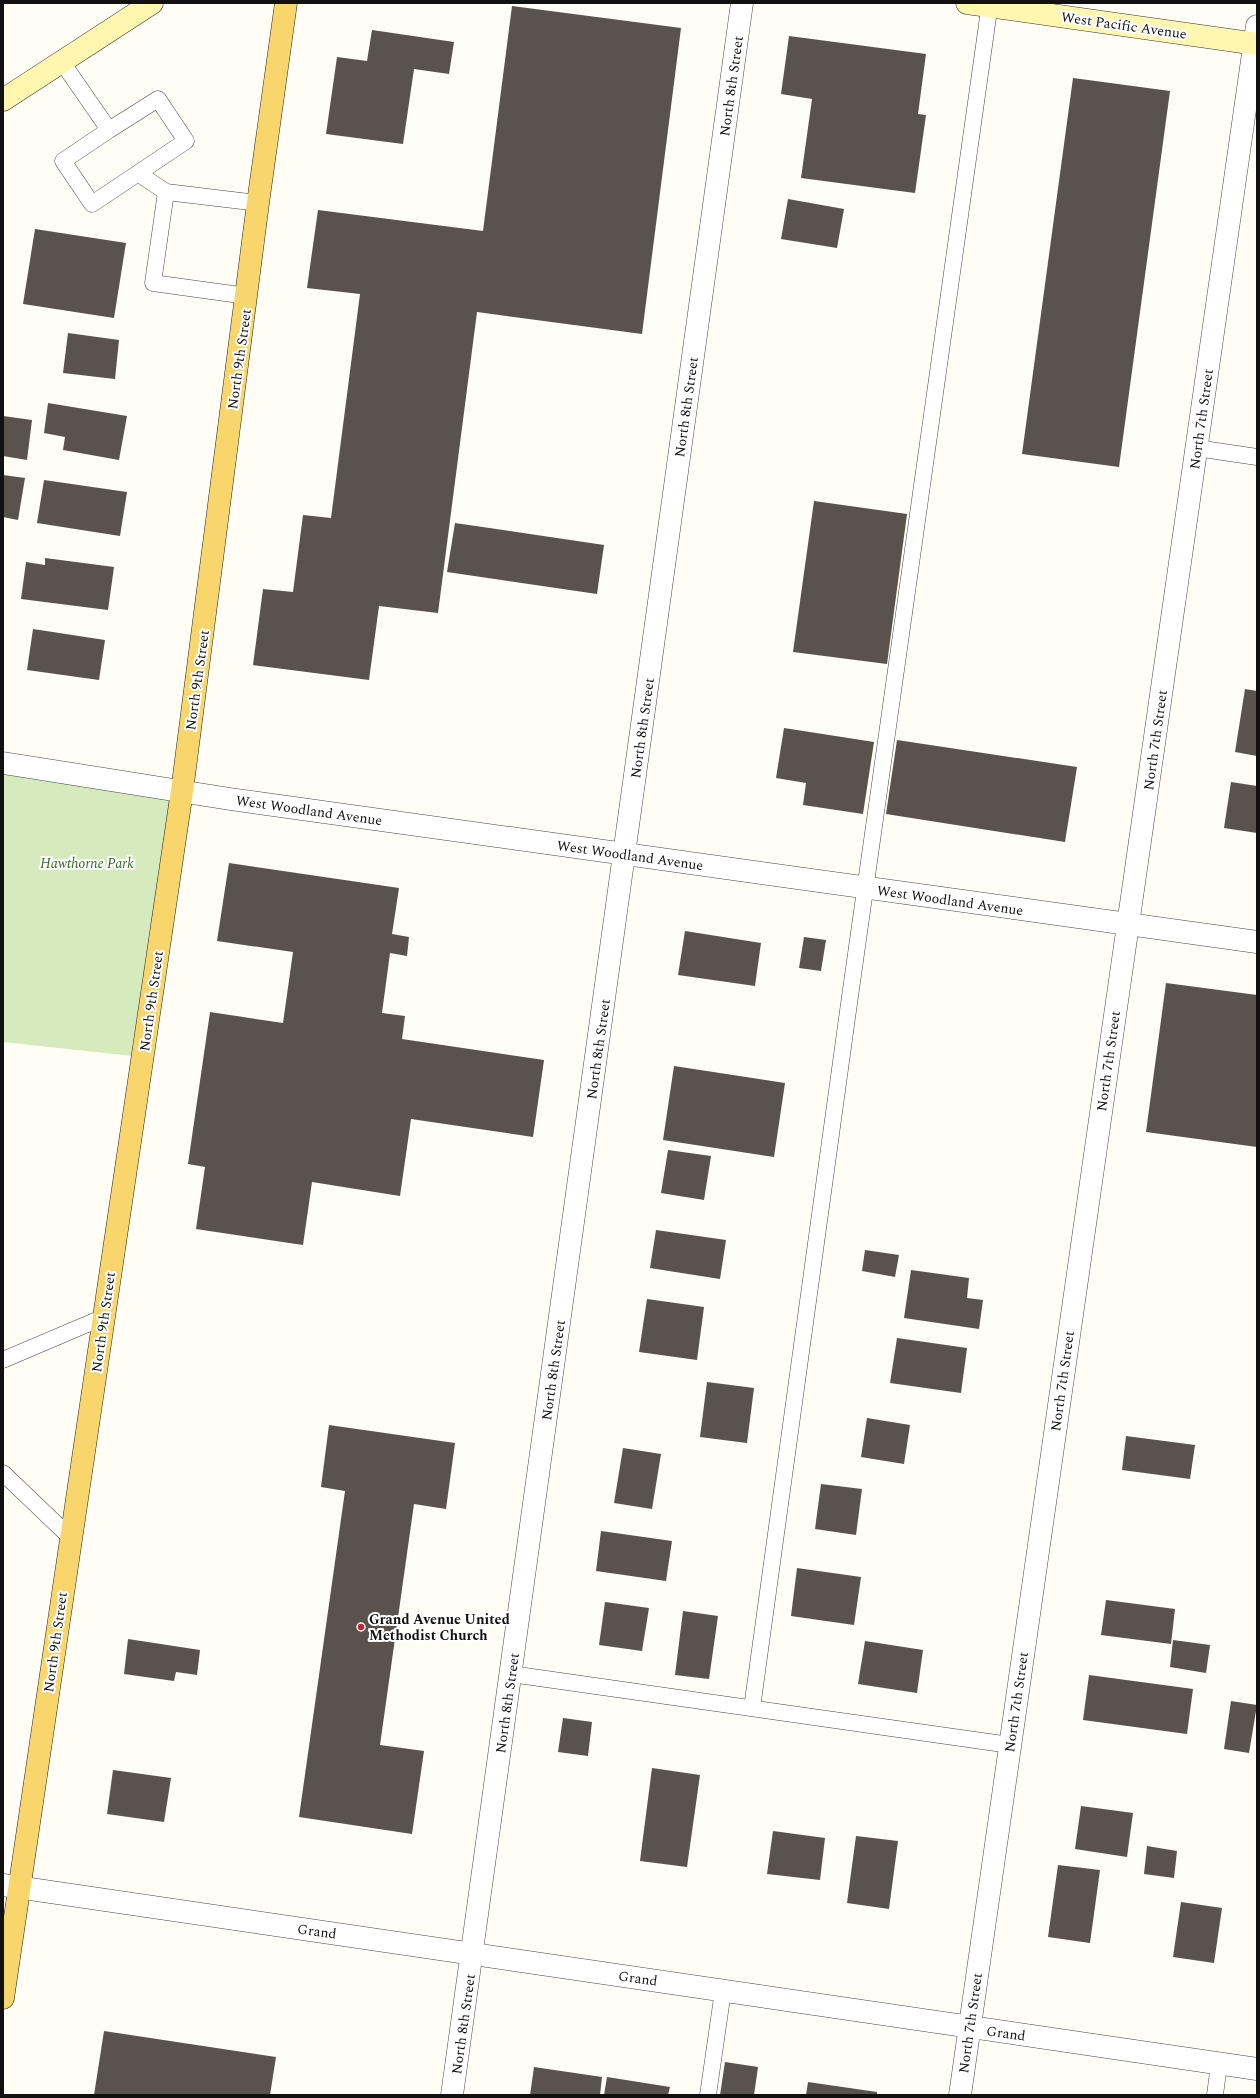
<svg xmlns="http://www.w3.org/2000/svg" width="1260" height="2098" viewBox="0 0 1260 2098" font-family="Spectral,serif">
<rect width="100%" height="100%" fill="#fffdf5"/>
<path fill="#d5ebbd" d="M3,763L182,791L142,1057L3,1042Z"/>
<path fill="#5a524d" d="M512,6L681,28L642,334L477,312L438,613L379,606L369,680L253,665L263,589L293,592L303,515L331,518L360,294L307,288L318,210L483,231Z
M372,30L454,42L449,74L414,69L403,144L326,134L337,57L367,61Z
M789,36L926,54L918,114L926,115L915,193L801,178L812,99L781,94Z
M1073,78L1170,91L1119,467L1022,454Z
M788,199L844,209L837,248L781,239Z
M35,229L126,243L114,318L23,304Z
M68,333L119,340L115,379L63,373Z
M48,403L127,416L119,460L63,450L65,437L44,433Z
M3,416L32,420L27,460L3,456Z
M3,475L25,478L18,520L3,517Z
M44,480L127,492L120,536L37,523Z
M814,501L907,514L887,664L793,652Z
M455,523L604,545L597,594L447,572Z
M45,558L114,567L108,610L21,599L26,562L45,565Z
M33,629L105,640L99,680L27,670Z
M1245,689L1257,691V756L1235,752Z
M784,728L874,742L863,814L803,805L806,783L776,778Z
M897,740L1077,767L1065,842L886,814Z
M1231,782L1257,786V833L1224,828Z
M229,863L399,888L392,934L409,937L407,956L390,953L382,1013L405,1016L402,1039L544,1060L533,1137L411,1119L400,1196L312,1182L303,1245L196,1229L205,1167L188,1164L210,1012L283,1023L293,952L217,941Z
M685,931L761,943L755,986L678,975Z
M804,937L826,940L821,971L799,968Z
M1166,983L1257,995V1147L1146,1132Z
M674,1066L785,1083L774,1157L663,1140Z
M668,1150L711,1156L704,1200L661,1193Z
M656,1230L726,1240L720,1279L650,1268Z
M865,1250L899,1255L895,1277L862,1271Z
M911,1270L969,1278L967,1298L983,1300L979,1329L904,1318Z
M647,1299L704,1307L697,1360L639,1352Z
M897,1338L967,1348L961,1393L890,1383Z
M707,1382L754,1388L747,1443L700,1437Z
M867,1418L910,1425L904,1464L861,1457Z
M329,1425L455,1443L446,1509L414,1504L380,1745L424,1751L412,1834L299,1817L345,1491L321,1487Z
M1126,1436L1195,1445L1190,1479L1122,1470Z
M623,1448L661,1454L652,1509L614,1503Z
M821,1484L862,1489L856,1535L815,1529Z
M601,1531L672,1541L666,1581L596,1571Z
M797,1568L861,1577L854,1625L791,1616Z
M1106,1600L1175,1609L1171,1644L1101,1635Z
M605,1602L649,1608L642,1651L599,1645Z
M683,1611L718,1616L709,1679L675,1675Z
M128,1639L200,1650L197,1675L176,1672L174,1681L124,1674Z
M1173,1640L1210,1645L1206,1673L1170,1667Z
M865,1641L923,1650L917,1693L858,1684Z
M1089,1675L1193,1689L1187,1734L1083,1720Z
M1231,1701L1257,1705L1249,1753L1224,1749Z
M563,1718L592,1722L588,1756L558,1752Z
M652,1768L700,1775L687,1867L640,1861Z
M113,1770L171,1778L164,1822L107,1814Z
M1081,1806L1133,1813L1127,1857L1075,1849Z
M773,1831L825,1838L820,1880L767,1874Z
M856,1836L898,1841L889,1909L847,1903Z
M1147,1846L1177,1851L1174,1878L1144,1874Z
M1058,1865L1100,1870L1090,1943L1048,1937Z
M1181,1902L1222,1908L1214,1963L1173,1957Z
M104,2031L276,2057L270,2095H94Z
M725,2062L758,2067L754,2095H720Z
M534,2067L602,2077L600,2095H530Z
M607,2077L670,2087L668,2095H604Z
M808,2082L877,2092V2095H806Z"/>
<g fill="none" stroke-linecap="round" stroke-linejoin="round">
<g stroke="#444" stroke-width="17">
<path id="service" d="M62,62L109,130L158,99L186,141L92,204L63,161L109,130
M139,174L166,192
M247,296L153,283L166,192L258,203
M1196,448L1257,457
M3,1360L104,1317
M3,1473L71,1538
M511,1674L1010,1745
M752,1708C828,1139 911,572 990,3
M708,2095L723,1991
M1215,2095L1219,2064"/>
</g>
<g stroke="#444" stroke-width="23">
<path id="minor" d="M3,763L230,799L1257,942
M3,1885L1257,2069
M452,2095L742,3
M960,2095L1257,26"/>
</g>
<g stroke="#333" stroke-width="23">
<path id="secondary" d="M967,3L1257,44
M3,100L152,3"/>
</g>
<g stroke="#222" stroke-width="23">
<path id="primary" d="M3,1998L182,791L258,203L286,3"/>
</g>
<use href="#service" stroke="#fff" stroke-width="16"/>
<use href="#minor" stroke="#fff" stroke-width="22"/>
<use href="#secondary" stroke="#fff6b0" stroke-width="22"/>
<use href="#primary" stroke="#f9d66b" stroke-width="22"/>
</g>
<circle fill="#c4262e" stroke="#fff" stroke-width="1.5" cx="361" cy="1627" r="4"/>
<g text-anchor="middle" stroke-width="4" stroke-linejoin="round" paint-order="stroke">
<g font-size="14" fill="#111" stroke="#fff">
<text transform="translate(1124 25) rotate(8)" y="5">West Pacific Avenue</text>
<text transform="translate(731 86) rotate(-82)" y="5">North 8th Street</text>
<text transform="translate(239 359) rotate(-82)" y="5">North 9th Street</text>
<text transform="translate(686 407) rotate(-82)" y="5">North 8th Street</text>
<text transform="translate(1201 419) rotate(-82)" y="5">North 7th Street</text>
<text transform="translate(197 680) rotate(-82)" y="5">North 9th Street</text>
<text transform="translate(642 728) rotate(-82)" y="5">North 8th Street</text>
<text transform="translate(1155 740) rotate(-82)" y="5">North 7th Street</text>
<text transform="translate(309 810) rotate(8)" y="5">West Woodland Avenue</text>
<text transform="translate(630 855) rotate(8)" y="5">West Woodland Avenue</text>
<text transform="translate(950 900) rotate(8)" y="5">West Woodland Avenue</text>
<text transform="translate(151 1001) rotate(-82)" y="5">North 9th Street</text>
<text transform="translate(598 1049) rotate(-82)" y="5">North 8th Street</text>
<text transform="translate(1108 1061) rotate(-82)" y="5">North 7th Street</text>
<text transform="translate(103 1322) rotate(-82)" y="5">North 9th Street</text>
<text transform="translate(553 1370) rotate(-82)" y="5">North 8th Street</text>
<text transform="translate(1062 1381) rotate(-82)" y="5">North 7th Street</text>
<text transform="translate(55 1642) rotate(-82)" y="5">North 9th Street</text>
<text transform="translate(1016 1702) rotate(-82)" y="5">North 7th Street</text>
<text transform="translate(507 1703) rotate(-82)" y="5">North 8th Street</text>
<text transform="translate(317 1931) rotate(8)" y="5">Grand</text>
<text transform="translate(638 1978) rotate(8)" y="5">Grand</text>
<text transform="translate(970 2023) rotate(-82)" y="5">North 7th Street</text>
<text transform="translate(463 2024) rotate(-82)" y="5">North 8th Street</text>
<text transform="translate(1006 2033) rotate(8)" y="5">Grand</text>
</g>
<g font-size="14" font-style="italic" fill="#2f6b1f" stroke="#fff">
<text x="87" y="868">Hawthorne Park</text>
</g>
<g font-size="14" font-weight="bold" fill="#111" stroke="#fff" text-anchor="start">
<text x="369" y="1624">Grand Avenue United<tspan x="369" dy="16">Methodist Church</tspan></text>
</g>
</g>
<rect width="1260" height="2098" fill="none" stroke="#111111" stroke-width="8"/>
</svg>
